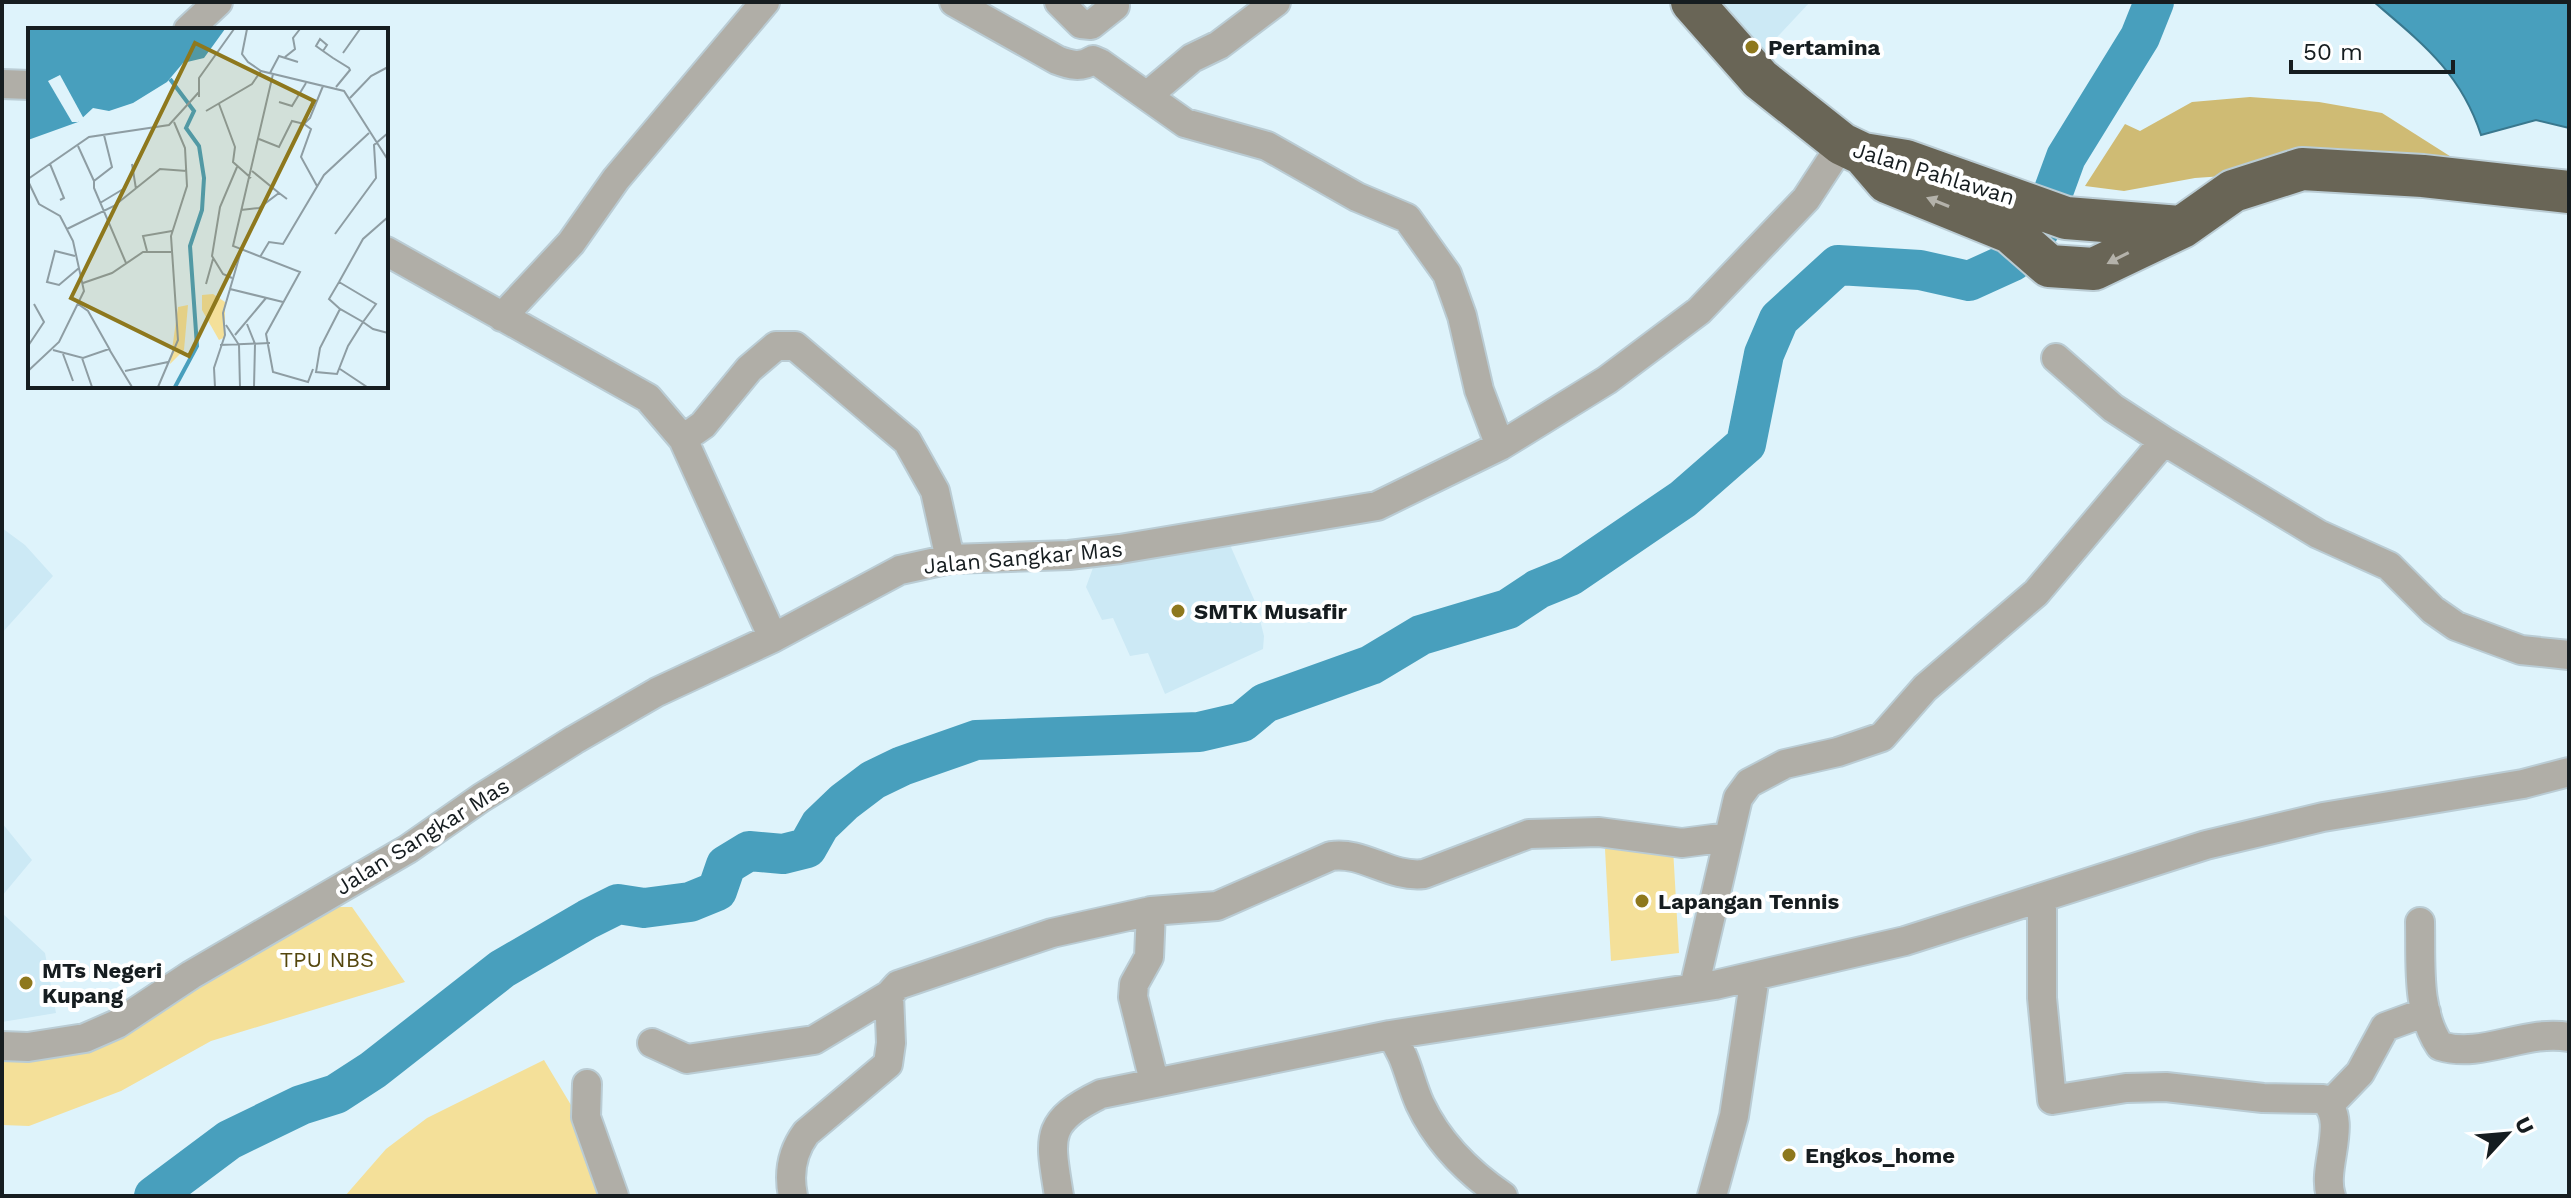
<svg xmlns="http://www.w3.org/2000/svg" width="2571" height="1198" viewBox="0 0 2571 1198" font-family="'Work Sans',sans-serif">
<rect width="100%" height="100%" fill="#def3fb"/>
<path fill="#cce9f5" d="M1695,2H1810L1753,63Z
M2,528L25,545L53,576L2,633Z
M1223,529L1256,604L1264,636L1263,649L1165,694L1148,653L1130,656L1113,618L1102,620L1086,587L1102,543Z
M2,823L32,860L2,896Z
M2,913L45,953L56,1013L2,1022Z"/>
<path fill="#f4e099" d="M1673,848L1679,953L1611,961L1605,849Z
M337,907H352L405,982L211,1041L121,1091L29,1126L2,1125V1041L52,1038L157,1008L296,922Z
M544,1060L595,1145L608,1196H345L386,1149L427,1118Z"/>
<path fill="#cfbb74" d="M2250,97L2319,102L2382,113L2456,160L2195,178L2124,191L2085,186L2125,124L2140,131L2192,102Z"/>
<path fill="#489fbd" stroke="#39788e" stroke-width="2" d="M2374,2H2569V128L2536,120L2481,135C2461,73 2422,43 2374,2Z"/>
<g fill="none" stroke-linecap="round" stroke-linejoin="round">
<path stroke="#489fbd" stroke-width="40" d="M154,1196L229,1140L301,1105L336,1094L373,1070L502,969L588,919L618,904L644,908L690,902L717,891L726,865L749,851L783,854L807,848L820,825L844,802L873,780L902,766L976,740L1199,732L1242,722L1265,703L1371,665L1421,635L1508,609L1538,589L1570,576L1683,499L1746,444L1764,354L1779,319L1838,265L1920,270L1969,281L2013,261L2039,231L2066,157L2140,37L2154,2"/>
<g stroke="#baccd4" stroke-width="32">
<path id="minor" d="M954,2L1057,60C1070,65 1081,68 1093,60L1100,63L1185,123L1267,146L1357,197L1407,218L1447,274L1462,316L1479,390L1500,446
M1059,2L1081,24L1091,25L1115,6
M188,30L218,2
M2,84L30,85
M1148,95L1192,58L1219,45L1276,2
M386,251L648,398L683,439L773,638
M502,317L571,243L616,179L765,2
M2056,358L2113,408L2164,441L2318,534L2389,566L2433,610L2456,626L2521,650L2569,655
M683,439L703,425L749,369L776,346H795L907,441L935,491L950,559
M2042,898V998L2052,1100L2126,1088L2166,1087L2263,1098L2323,1099C2350,1120 2321,1167 2331,1196
M1151,911L1149,957L1134,984L1133,997L1154,1081
M2420,922C2421,963 2416,1011 2440,1046C2483,1059 2525,1029 2569,1037
M1694,988L1738,798L1749,783L1785,764L1838,752L1882,737L1925,688L2036,593L2164,441
M1390,1035C1407,1056 1409,1080 1420,1104C1438,1142 1469,1173 1503,1196
M652,1043L687,1059L814,1040L889,995
M2,1046L28,1047L85,1038L117,1024L191,975L408,849L481,798L574,740L657,692L773,638L900,570L950,559L1069,555L1120,549L1377,506L1500,446L1607,380L1699,311L1806,199L1842,144
M587,1084L586,1117L614,1196
M2330,1104L2360,1073L2385,1027L2426,1012
M793,1196C788,1172 792,1152 806,1133L888,1064L891,1043L889,995L898,985L1052,933L1151,911L1217,906L1331,856C1363,851 1390,878 1424,874L1529,834L1599,832L1682,843L1728,837
M1059,1196C1050,1138 1043,1122 1101,1094L1390,1035L1715,985L1905,941L2206,845L2323,817L2523,784L2569,772
M1712,1196L1734,1116L1755,976"/>
</g>
<g stroke="#baccd4" stroke-width="46">
<path id="highway" d="M1692,2L1760,79L1842,144L1863,154L1906,161L2066,218L2180,227
M1863,154L1887,182L2010,232L2049,266L2094,269L2182,227L2233,191L2302,169L2423,176L2569,192"/>
</g>
<use href="#minor" stroke="#b0aea7" stroke-width="28"/>
<use href="#highway" stroke="#696556" stroke-width="42"/>
</g>
<defs><path id="oneway-solid" d="M-6-.8H1V-3.2L6.5 0L1 3.2V.8H-6Z" transform="scale(2)"/></defs>
<g fill="#b4b2aa">
<use href="#oneway-solid" transform="translate(1938 202) rotate(-158)"/>
<use href="#oneway-solid" transform="translate(2118 258) rotate(153)"/>
</g>
<g fill="#8e781d" stroke="#fff" stroke-width="3">
<circle cx="1752" cy="47" r="8"/>
<circle cx="1178" cy="611" r="8"/>
<circle cx="1642" cy="901" r="8"/>
<circle cx="26" cy="983" r="8"/>
<circle cx="1789" cy="1155" r="8"/>
</g>
<g text-anchor="middle" stroke-width="8" stroke-linejoin="round" paint-order="stroke">
<g font-size="22" font-weight="bold" fill="#161d20" stroke="#fff" text-anchor="start">
<text x="1768" y="55">Pertamina</text>
<text x="1194" y="619">SMTK Musafir</text>
<text x="1658" y="909">Lapangan Tennis</text>
<text x="42" y="978">MTs Negeri<tspan x="42" dy="25">Kupang</tspan></text>
<text x="1805" y="1163">Engkos_home</text>
</g>
<g font-size="22" fill="#161d20" stroke="#fff">
<text transform="translate(1934 173) rotate(17)" y="8">Jalan Pahlawan</text>
<text transform="translate(1023 557) rotate(-5)" y="8">Jalan Sangkar Mas</text>
<text transform="translate(422 836) rotate(-32)" y="8">Jalan Sangkar Mas</text>
</g>
<g font-size="22" fill="#54460d" stroke="#fff">
<text x="327" y="967">TPU NBS</text>
</g>
</g>
<g transform="translate(28 28)">
<rect width="360" height="360" fill="#def3fb"/>
<path d="M185,266L197,274V309L191,312L174,282V267ZM160,277L156,322L142,336L150,279Z" fill="#f4e099"/>
<path d="M0,1H197L176,30L155,35L139,54L105,75L81,83L65,80L50,94L0,112Z" fill="#489fbd"/>
<path d="M32,47L56,91L50,94H44L20,53Z" fill="#def3fb"/>
<path fill="none" stroke="#489fbd" stroke-width="4" d="M142,51L166,83L158,100L171,118L176,150L174,182L162,218L169,318L147,359"/>
<path fill="none" stroke="#8e9da3" stroke-width="2" d="M219,1L214,26L220,34L233,43L316,63L360,132M295,23L299,17L292,11L288,18L295,23L305,30L321,40L322,42L308,59M315,25L332,1M257,29L267,21L265,10L272,1M242,45L251,28L270,34M245,46L205,218L272,244L238,306L245,344L280,354L285,341M171,69V50L206,1M322,70L343,48L360,39M251,74L264,78L278,55M191,76L207,119L205,134L223,150M178,83L224,56L233,43M276,96L283,101L273,129L289,158M76,107L84,139L66,153V160L98,235M231,111L251,119L264,93L276,96L282,90L295,58M50,118L66,153M22,136L36,170L32,172M104,136L108,161M224,143L251,165M0,151L61,109L141,97L171,64M0,153L11,176L32,188L45,213L56,263L31,314L0,343M72,175L97,160M213,182L231,180L251,165L259,171M39,201L86,178L132,141L159,143M307,206L348,150L346,117L360,105M119,223L115,208L144,203M213,223L202,261L255,274M47,228L27,223L19,254L31,257L51,240M232,229L241,214L255,216L296,147L341,105M204,250L195,246L184,228L192,179L209,139M311,254L335,211L360,189M55,255L84,245L115,224H143M178,256L185,231M50,276L60,283L82,322M312,281L301,271L311,254L348,276L335,294L320,318L309,346L288,344L292,320L312,281L335,294L345,301L360,305M219,296L227,316L226,359M198,297L211,317L212,359M207,307L238,270M192,317L242,315M0,318L16,294L6,276M25,322L55,330L81,321L104,359M35,326L45,353M54,330L64,359M312,341L339,359M97,343L140,334M130,359L150,312L143,208L159,158L157,120L146,94M187,359L186,340L197,307L195,285L202,261"/>
<path fill="#8e781d" fill-opacity="0.15" stroke="#8e781d" stroke-width="4" d="M167,15L286,73L161,328L43,270Z"/>
<rect width="360" height="360" fill="none" stroke="#161d20" stroke-width="4"/>
</g>
<rect width="2571" height="1198" fill="none" stroke="#161d20" stroke-width="8"/>
<g transform="translate(2507 1134) rotate(64)" stroke="#ffffff" stroke-width="6" paint-order="stroke">
<path d="M0-6L14 30L0 20L-14 30Z" fill="#161d20"/>
<text y="-12" font-size="22" font-weight="bold" text-anchor="middle" fill="#161d20">U</text>
</g>
<path d="M2291 60v12h162v-12" fill="none" stroke="#161d20" stroke-width="4"/>
<text x="2303" y="60" font-size="24" fill="#161d20" stroke="#ffffff" stroke-width="6" paint-order="stroke">50 m</text>
</svg>
